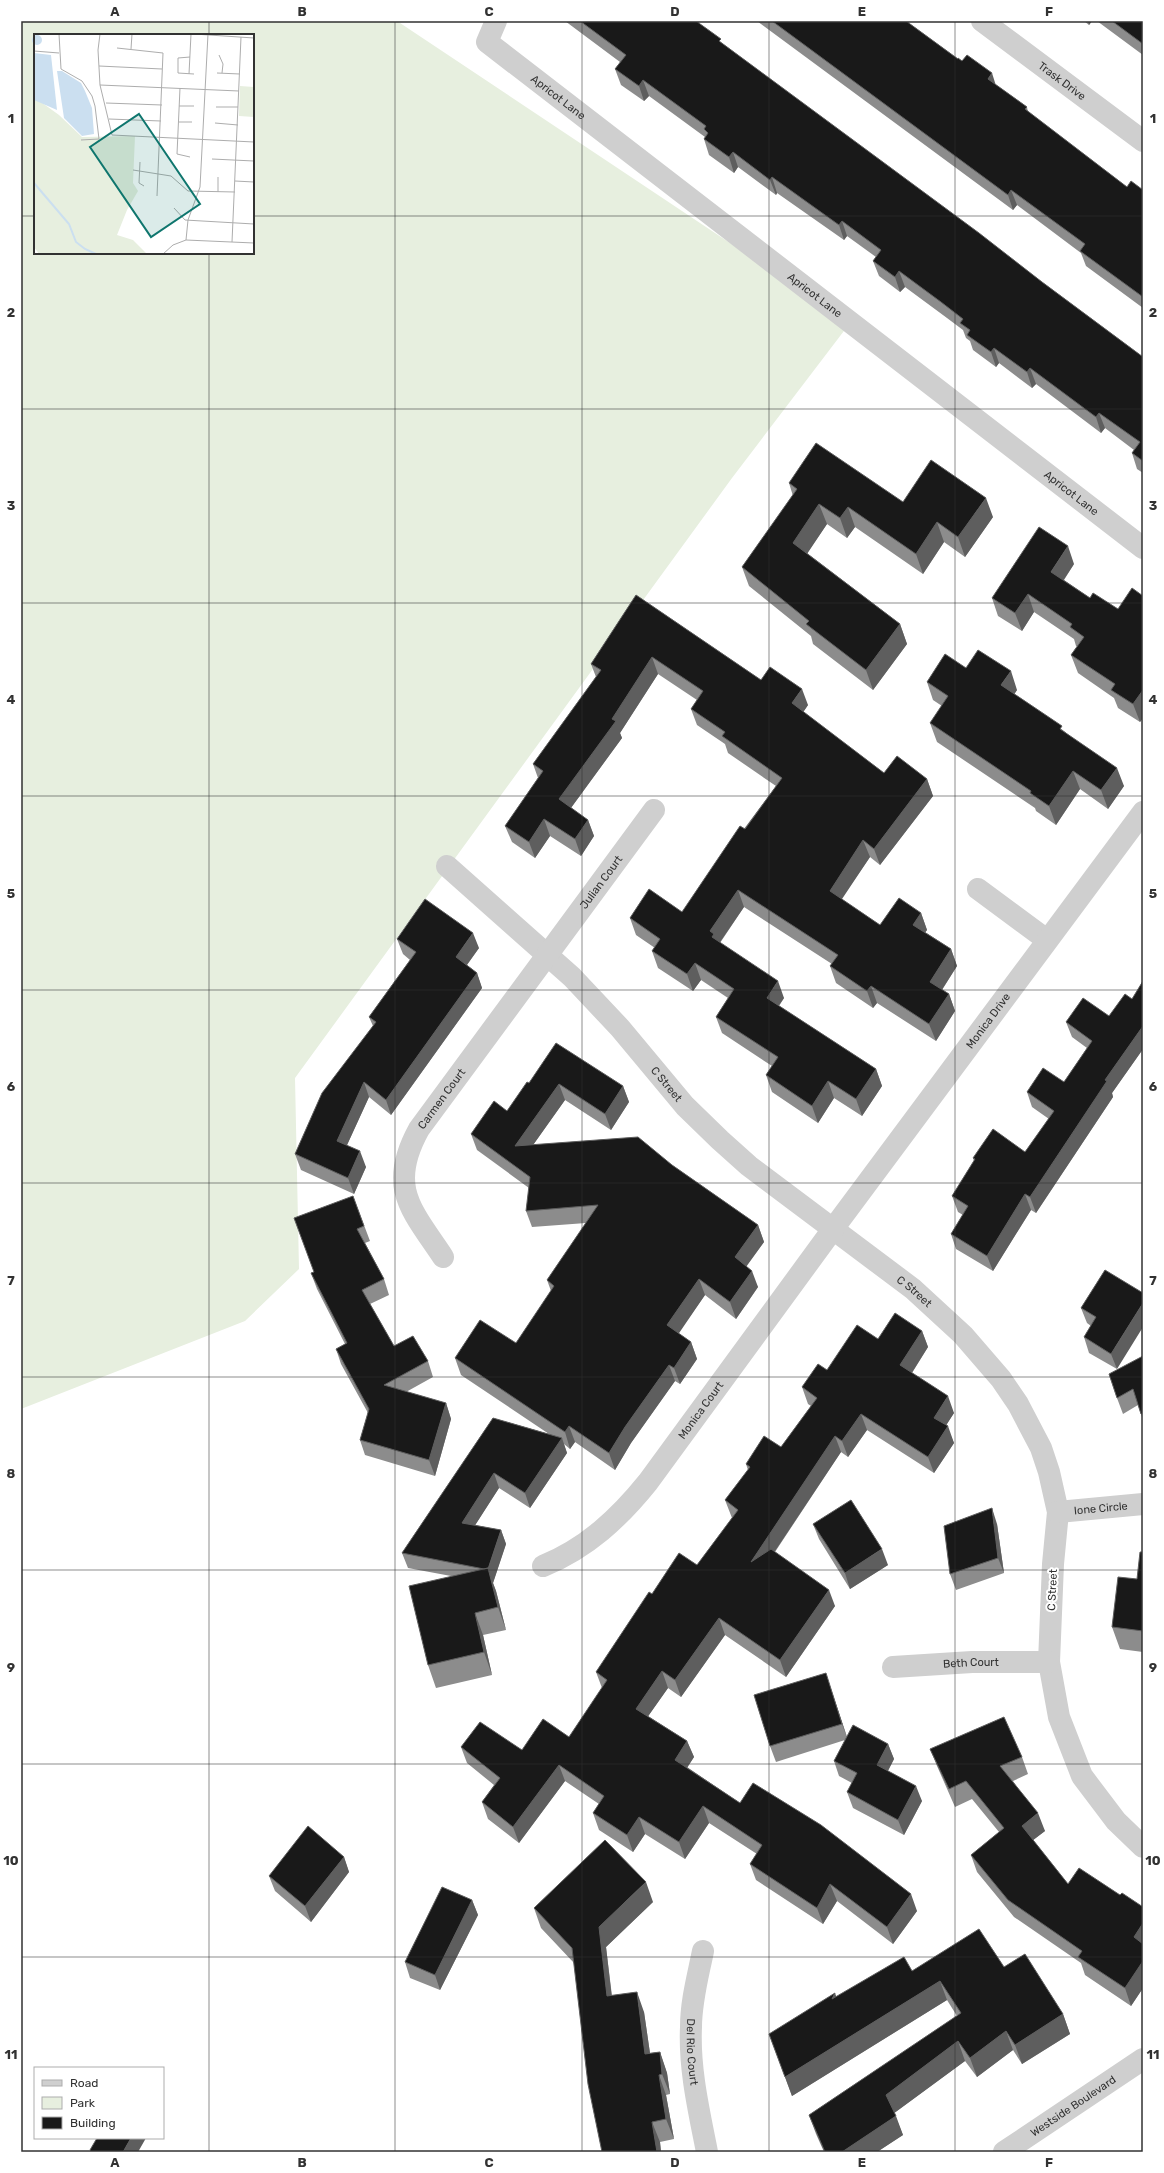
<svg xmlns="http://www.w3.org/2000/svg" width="1164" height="2173" viewBox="0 0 1164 2173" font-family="Rubik,sans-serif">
<rect width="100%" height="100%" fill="#fff"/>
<path fill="#e7efdf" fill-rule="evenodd" d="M21,21H397L850,323L732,478L295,1078L299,1269L245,1321L21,1409ZM35,35H253V253H35Z"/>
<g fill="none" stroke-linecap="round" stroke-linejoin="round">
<g stroke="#cfcfcf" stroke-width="22">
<path id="s1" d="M496,21L487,42L1143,548"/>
<path id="s2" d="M982,21L1143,141"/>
<path id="s3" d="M447,866L572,977L620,1028L685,1106L720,1140L749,1166L913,1289L963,1335L1001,1379L1018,1404L1041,1448L1049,1472L1058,1512L1053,1564L1049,1662L1059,1717L1082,1776L1116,1821L1143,1847"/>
<path d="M978,889L1047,940"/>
<path id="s4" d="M443,1257C411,1209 387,1187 419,1129L654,810"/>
<path id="s5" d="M1058,1512L1143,1504"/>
<path id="s6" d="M543,1566C587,1548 619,1518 648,1482L833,1229L1143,812"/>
<path id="s7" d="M893,1667L972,1662H1049"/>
<path id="s8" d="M703,1951C698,1976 691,2001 691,2027C689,2069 699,2111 707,2152"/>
</g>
<path stroke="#cfcfcf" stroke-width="22" id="s9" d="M1004,2152L1143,2059"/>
</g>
<path fill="#8c8c8c" d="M565,21H696L723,44L1042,282L1143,357V473L1137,469L1132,453L1134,450L1105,428L1101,433L1036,384L1032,388L999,363L996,367L973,350L970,341L966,338L963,330L947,318L905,287L900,292L879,276L873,261L876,257L847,236L844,240L777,193L776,195L738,167L734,173L709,155L704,139L705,137L649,96L644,101L621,85L615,69L620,62Z
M757,21H906L958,59L996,85L1027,107L1028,112L1127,187L1143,190V308L1086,266L1081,253L1017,205L1013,210Z
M1084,21H1092L1089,25Z
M1097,21H1143V55Z
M789,483L993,517L965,557L944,542L923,574L855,527L847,538L827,524L807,553L900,624L907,644L873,690L813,644L811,636L749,586L742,567L793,496Z
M1074,564L1064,580L1090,598L1118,609L1143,596V718L1140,722L1118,708L1114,698L1078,673L1071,655L1077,646H1076L1074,639L1034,612L1022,631L998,616L992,598Z
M636,595L761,680L808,705L803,712L884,773L927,779L933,796L880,865L870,857L841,899L880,925L921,913L927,930L925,932L951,949L957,966L942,990L949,994L955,1011L936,1041L877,1003L873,1008L836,983L830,966L832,964L744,907L720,943L784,998L779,1006L876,1069L882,1086L862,1116L834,1098L818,1123L772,1092L766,1075L772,1066L722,1033L716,1017L728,998L701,980L693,991L658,968L652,951L655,948L636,935L630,918L682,912L776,786L728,753L725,744L697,725L691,709L697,700L658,674L620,733L622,738L571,808L588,820L594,836L581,856L550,836L535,858L512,842L505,826L538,778L533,764L596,677L591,664Z
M966,668L1017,690L1014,694L1064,731L1124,786L1108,809L1080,789L1056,825L1036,811L1035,808L937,742L930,723L942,706L933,700L927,682Z
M397,939L479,948L467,965L477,973L482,988L391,1115L369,1097L347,1145L366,1167L354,1194L301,1170L295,1154L373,1026L369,1017L410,960L403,954Z
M1143,981V1049L1112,1093L1113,1097L1036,1213L1031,1210L993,1271L956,1249L951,1234L963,1215L958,1212L952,1196L974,1161L973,1158L1025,1152L1049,1119L1032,1107L1027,1092L1064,1082L1087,1048L1072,1037L1066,1022L1109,1016L1132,999Z
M529,1083L623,1086L629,1102L611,1130L565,1100L533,1145L672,1165L758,1225L764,1242L746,1266L758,1287L736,1319L705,1295L678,1333L691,1342L697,1359L680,1384L675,1381L631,1443L615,1470L575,1442L570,1449L564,1444L567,1453L530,1508L499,1488L475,1525L501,1530L506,1544L493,1583L496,1591L506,1630L483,1635L492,1675L436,1688L428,1665L451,1576L408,1568L402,1553L493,1418L549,1434L461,1375L455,1358L516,1343L551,1291L547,1280L586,1223L532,1227L526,1211L529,1188L477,1150L471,1134L507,1111Z
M353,1196L370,1241L365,1243L384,1279L389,1295L370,1304L394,1346L428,1361L433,1377L406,1392L446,1403L451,1419L435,1476L365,1455L360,1440L368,1413L341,1364L336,1349L345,1344L317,1289L311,1273L314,1272Z
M1105,1270L1117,1369L1089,1353L1084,1337L1091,1326L1087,1323L1081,1308Z
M922,1331L928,1347L912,1373L954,1413L946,1425L954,1443L934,1473L867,1430L848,1457L841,1452L775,1552L835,1606L786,1677L725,1635L681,1697L668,1688L648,1716L687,1741L694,1757L687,1767L740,1803L917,1911L893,1944L837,1901L823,1924L756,1880L750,1864L757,1854L709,1823L685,1859L645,1834L633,1852L599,1830L593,1813L599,1804L565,1781L519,1843L488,1819L482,1802L494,1785L467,1763L461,1747L522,1750L569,1737L602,1688L596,1672L652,1594L697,1565L732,1518L725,1500L748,1470L746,1464L781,1447L811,1406L808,1404L802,1387L827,1370L878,1339Z
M1143,1356V1420L1138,1405L1123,1414L1117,1398Z
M813,1524L888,1565L850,1589L819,1539Z
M997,1524L1004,1573L956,1590L950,1574Z
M1143,1552V1652L1120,1649L1112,1627L1137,1579Z
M831,1689L847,1737L888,1744L894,1759L888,1771L922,1801L904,1835L853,1808L847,1792L852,1783L839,1776L834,1761L845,1740L776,1762L770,1746Z
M930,1749L1022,1757L1028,1774L1013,1781L1045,1831L1033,1840L1068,1884L1120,1895L1143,1907V1988L1131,2006L1085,1975L1081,1963L1014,1917L977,1872L971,1855L999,1832L972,1799L955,1807L937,1766Z
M344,1857L349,1872L311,1922L275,1891L269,1876Z
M472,1900L478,1915L440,1990L410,1978L405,1962Z
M653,1902L606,1947L612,1996L644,2012L650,2053L660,2052L667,2073L670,2094L666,2095L674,2139L660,2142L661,2152H602L574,1963L541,1928L534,1908Z
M1004,1967L1063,2014L1070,2034L1022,2064L1013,2050L977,2077L965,2061L894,2113L903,2135L877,2152H824L816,2134L809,2115L957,2016L947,2000L792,2096L769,2034L836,1997L912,1971Z"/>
<path fill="#5e5e5e" d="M1088,21H1092L1089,25Z
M992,73L997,89L988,79Z
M643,80L649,96L644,101L639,86Z
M733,152L738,167L734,173L729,157Z
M772,177L777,193L776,195L770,180Z
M1011,190L1017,205L1013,210L1008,195Z
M842,221L847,236L844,240L839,225Z
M899,271L905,287L900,292L895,277Z
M994,348L999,363L996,367L991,352Z
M1030,368L1036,384L1032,388L1027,372Z
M1099,413L1105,428L1101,433L1096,417Z
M986,498L993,517L965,557L958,537Z
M819,504L827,524L801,563L793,543Z
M848,507L855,527L847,538L840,518Z
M937,522L944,542L923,574L916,554Z
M1068,546L1074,564L1057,590L1051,572Z
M1028,594L1034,612L1022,631L1015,613Z
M900,624L907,644L873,690L866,670Z
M652,657L658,674L620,733L622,738L565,816L559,799Z
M1011,671L1017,690L1008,704L1001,685Z
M802,689L808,705L798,720L792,703Z
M1143,690V718L1140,722L1133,704Z
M1117,768L1124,786L1108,809L1101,790Z
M1073,771L1080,789L1056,825L1049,806Z
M927,779L933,796L880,865L874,849Z
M544,819L550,836L535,858L529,842Z
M588,820L594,836L581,856L575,839Z
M863,840L870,857L836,908L830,891Z
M738,890L744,907L718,945L712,937L710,931Z
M921,913L927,930L919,941L913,925Z
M473,933L479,948L461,973L456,957Z
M951,949L957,966L936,999L930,982Z
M695,963L701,980L693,991L687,974Z
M477,973L482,988L391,1115L386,1100Z
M778,981L784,998L773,1014L767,998Z
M871,986L877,1003L873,1008L867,991Z
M949,994L955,1011L936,1041L929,1024Z
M1143,1026V1049L1112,1093L1113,1097L1036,1213L1030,1197L1105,1080Z
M876,1069L882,1086L862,1116L856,1099Z
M828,1081L834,1098L818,1123L812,1106Z
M364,1082L369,1097L342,1156L337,1141Z
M559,1084L565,1100L521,1162L515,1146Z
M623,1086L629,1102L611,1130L605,1114Z
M360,1151L366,1167L354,1194L348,1178Z
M1025,1194L1031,1210L993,1271L987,1256Z
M758,1225L764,1242L741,1274L735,1257Z
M752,1271L758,1287L736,1319L730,1302Z
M699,1279L705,1295L673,1342L667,1325Z
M1143,1303V1327L1117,1369L1111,1354Z
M922,1331L928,1347L906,1382L900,1365Z
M691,1342L697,1359L680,1384L674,1368Z
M669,1365L675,1381L631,1443L615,1470L609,1453L625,1427Z
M948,1396L954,1413L940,1435L934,1418Z
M446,1403L451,1419L435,1476L429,1460Z
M861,1414L867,1430L848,1457L842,1441Z
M569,1426L575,1442L570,1449L565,1432Z
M948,1426L954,1443L934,1473L928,1457Z
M835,1436L841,1452L757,1578L751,1562Z
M562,1438L567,1453L530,1508L525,1493Z
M494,1473L499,1488L467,1538L462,1523Z
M992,1508L997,1524L1004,1573L998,1558Z
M501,1530L506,1544L493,1583L496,1591L506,1630L498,1607L488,1570Z
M882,1549L888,1565L850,1589L845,1573Z
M829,1590L835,1606L786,1677L780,1660Z
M475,1613L483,1635L492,1675L484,1652Z
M719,1618L725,1635L681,1697L675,1680Z
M662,1671L668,1688L642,1725L636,1709Z
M826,1673L831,1689L848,1740L842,1724Z
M687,1741L694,1757L682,1776L675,1760Z
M888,1744L894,1759L883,1780L877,1765Z
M559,1765L565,1781L519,1843L513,1827Z
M916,1786L922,1801L904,1835L898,1820Z
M703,1806L709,1823L685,1859L679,1842Z
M1038,1813L1045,1831L1028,1844L1022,1826Z
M639,1817L645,1834L633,1852L627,1835Z
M344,1857L349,1872L311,1922L305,1906Z
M646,1882L653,1902L606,1947L614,2016L607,1996L599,1927Z
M830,1884L837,1901L823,1924L817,1908Z
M911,1894L917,1911L893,1944L887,1927Z
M472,1900L478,1915L440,1990L435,1975Z
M1143,1923V1951L1134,1937Z
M1143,1961V1988L1131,2006L1125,1988Z
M940,1981L947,2000L792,2096L785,2077Z
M637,1992L644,2012L653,2074L645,2054Z
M835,1993L842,2012L832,1999Z
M1063,2014L1070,2034L1022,2064L1015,2045Z
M1006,2031L1013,2050L977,2077L970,2058Z
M958,2041L965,2061L893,2114L886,2095Z
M660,2052L667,2073L670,2094L662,2074Z
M659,2075L666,2095L674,2139L666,2119Z
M896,2116L903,2135L877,2152H842Z
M652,2122L660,2142L661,2152H657Z
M131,2138H146L138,2152H123Z"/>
<path fill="#191919" stroke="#5e5e5e" d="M580,21H696L721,39L719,41L979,233L1042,282L1143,357V461L1132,453L1140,442L1099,413L1096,417L1030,368L1027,372L994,348L991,352L967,335L970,330L960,323L963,319L941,302L899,271L895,277L873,261L881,250L842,221L839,225L772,177L770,180L733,152L729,157L704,139L708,133L704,129L706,126L643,80L639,86L615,69L626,55Z
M772,21H906L958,59V58L962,61L967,55L992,73L988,79L1027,107L1025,109L1127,187L1131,181L1143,190V297L1080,251L1085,244L1011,190L1008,195Z
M1112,21H1143V44Z
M816,443L903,502L931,460L986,498L958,537L937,522L916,554L848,507L840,518L819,504L793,543L900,624L866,670L806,624L809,621L742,567L797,489L789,483Z
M1039,527L1068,546L1051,572L1090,598L1093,593L1118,609L1132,588L1143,596V690L1133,704L1111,690L1115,684L1071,655L1084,637L1070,627L1072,624L1028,594L1015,613L992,598Z
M636,595L761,680L770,667L802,689L792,703L884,773L897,756L927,779L874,849L863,840L830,891L880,925L899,898L921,913L913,925L951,949L930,982L949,994L929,1024L871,986L867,991L830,966L838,955L738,890L710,931L714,934L712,937L778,981L767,998L876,1069L856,1099L828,1081L812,1106L766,1075L778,1057L716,1017L734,989L695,963L687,974L652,951L660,939L630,918L649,889L682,912L740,826L745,829L782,778L722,736L725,732L691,709L703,691L652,657L612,719L616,721L559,799L588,820L575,839L544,819L529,842L505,826L543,771L533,764L601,670L591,664Z
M978,650L1011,671L1001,685L1062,726L1060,729L1117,768L1101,790L1073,771L1049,806L1030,793L1031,791L930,723L948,696L927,682L945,654L966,668Z
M425,899L473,933L456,957L477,973L386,1100L364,1082L337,1141L360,1151L348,1178L295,1154L322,1093L376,1022L369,1017L416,952L397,939Z
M1143,981V1026L1105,1080L1107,1081L1030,1197L1025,1194L987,1256L951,1234L968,1206L952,1196L975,1159L973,1158L993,1129L1025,1152L1054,1111L1027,1092L1043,1068L1064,1082L1092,1041L1066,1022L1083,998L1109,1016L1125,994L1132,999Z
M556,1043L623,1086L605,1114L559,1084L515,1146L638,1137L672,1165L758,1225L735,1257L752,1271L730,1302L699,1279L667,1325L691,1342L674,1368L669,1365L625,1427L609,1453L569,1426L565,1432L455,1358L480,1320L516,1343L554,1286L547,1280L598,1205L526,1211L530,1177L471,1134L494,1101L507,1111L527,1082L529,1083Z
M353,1196L364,1226L357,1229L384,1279L362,1290L394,1346L413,1336L428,1361L384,1385L446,1403L429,1460L360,1440L369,1409L336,1349L347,1343L311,1273L314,1272L294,1218Z
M1105,1270L1143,1293V1303L1111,1354L1084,1337L1096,1317L1081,1308Z
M895,1313L922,1331L900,1365L948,1396L934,1418L948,1426L928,1457L861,1414L842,1441L835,1436L751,1562L771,1549L829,1590L780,1660L719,1618L675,1680L662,1671L636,1709L687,1741L675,1760L740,1803L753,1783L821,1825L911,1894L887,1927L830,1884L817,1908L750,1864L762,1845L703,1806L679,1842L639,1817L627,1835L593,1813L604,1796L559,1765L513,1827L482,1802L500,1778L461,1747L480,1722L522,1750L543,1719L569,1737L607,1680L596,1672L649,1592L652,1594L679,1553L697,1565L738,1510L725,1500L750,1467L746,1464L764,1436L781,1447L817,1398L802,1387L818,1364L827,1370L857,1325L878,1339Z
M1143,1356V1412L1141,1414L1133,1389L1117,1398L1109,1374Z
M493,1418L562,1438L525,1493L494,1473L462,1523L501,1530L488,1569V1568L484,1569L402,1553Z
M851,1500L882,1549L845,1573L813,1524Z
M992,1508L998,1558L950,1574L944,1526Z
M1140,1552H1143V1631L1112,1627L1118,1577L1137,1579Z
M488,1568L498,1607L475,1613L484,1652L428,1665L409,1586Z
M826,1673L842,1724L770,1746L754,1695Z
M1004,1717L1022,1757L1000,1766L1038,1813L1022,1826L1068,1884L1079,1868L1120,1895L1122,1893L1143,1907V1923L1134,1937L1143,1944V1961L1125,1988L1078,1957L1082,1951L1008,1900L971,1855L1004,1828L966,1781L949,1789L930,1749Z
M853,1725L888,1744L877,1765L916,1786L898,1820L847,1792L857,1773L834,1761Z
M308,1826L344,1857L305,1906L269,1876Z
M605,1840L646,1882L599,1927L607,1996L637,1992L645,2054L660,2052L662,2074L659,2075L666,2119L652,2122L657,2152H602L588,2084L572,1948L534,1908Z
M442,1887L472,1900L435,1975L405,1962Z
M979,1929L1004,1967L1025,1954L1063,2014L1015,2045L1006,2031L970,2058L958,2041L886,2095L896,2116L842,2152H825L809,2115L961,2013L940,1981L785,2077L769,2034L835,1993L832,1999L904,1957L912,1971Z
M97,2138H131L123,2152H92L90,2150Z"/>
<path fill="none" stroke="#323232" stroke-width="1" stroke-opacity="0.55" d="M209,21V35M395,21V2152M582,21V2152M769,21V2152M955,21V2152M21,216H35M253,216H1143M209,253V2152M21,409H1143M21,603H1143M21,796H1143M21,990H1143M21,1183H1143M21,1377H1143M21,1570H1143M21,1764H1143M21,1957H1143"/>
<g text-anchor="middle" stroke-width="4" stroke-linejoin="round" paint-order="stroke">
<g font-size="11" fill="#323232" stroke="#fff">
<text dy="4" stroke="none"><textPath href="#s2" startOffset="100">Trask Drive</textPath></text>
<text dy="4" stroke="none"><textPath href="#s1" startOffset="113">Apricot Lane</textPath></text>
<text dy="4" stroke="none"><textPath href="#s1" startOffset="437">Apricot Lane</textPath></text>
<text dy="4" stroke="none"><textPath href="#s1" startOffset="761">Apricot Lane</textPath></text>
<text dy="4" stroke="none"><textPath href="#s4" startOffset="448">Julian Court</textPath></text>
<text dy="4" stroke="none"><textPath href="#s6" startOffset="709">Monica Drive</textPath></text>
<text dy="4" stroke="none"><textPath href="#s3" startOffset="310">C Street</textPath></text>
<text dy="4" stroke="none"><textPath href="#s4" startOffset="179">Carmen Court</textPath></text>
<text dy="4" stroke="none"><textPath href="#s3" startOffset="634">C Street</textPath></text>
<text dy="4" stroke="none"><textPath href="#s6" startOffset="225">Monica Court</textPath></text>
<text dy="4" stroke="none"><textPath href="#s5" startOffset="43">Ione Circle</textPath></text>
<text transform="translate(1052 1590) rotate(-87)" y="4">C Street</text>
<text dy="4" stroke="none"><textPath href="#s7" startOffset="78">Beth Court</textPath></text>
<text dy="4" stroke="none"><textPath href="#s8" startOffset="102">Del Rio Court</textPath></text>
<text dy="4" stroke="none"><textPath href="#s9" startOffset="83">Westside Boulevard</textPath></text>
</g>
</g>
<g transform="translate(34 34)">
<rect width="220" height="220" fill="#fff"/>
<path d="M206,52L220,53V83L205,82ZM0,63L25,81L48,103L101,102L99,149L104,157L93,176L83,201L99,206L113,220H5L0,213Z" fill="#e7efdf"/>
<path d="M-2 6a5 5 0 1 1 10 0a5 5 0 1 1-10 0ZM0,19L17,21L23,76L0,66ZM23,37H28L47,49L51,57L58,74L60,100L48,102L30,84Z" fill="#cbdff0"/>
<path fill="none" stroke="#cbdff0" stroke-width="2" d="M0,149L35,190L42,208L51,215L62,220"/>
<path fill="none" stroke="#adadad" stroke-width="1" d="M25,0L27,35L48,47L58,62L61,72L65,105L47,106M66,0L64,16L66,51L78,101L220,108M160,0L220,4M83,14L129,19L123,162M97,15L98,0M0,17L25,19M185,21L189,30L188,39M156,23L144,24V39L160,40M65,32L128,35M183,39L206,40M155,40L157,0M66,51L205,57M146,54L143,120L156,123M72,69L128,71M145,72H160M182,73H204M75,85L127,87M145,88H158M181,89L204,91M178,125L220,127M106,128L105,149L110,152M99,136L137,142L154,157L201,158M201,147L220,148M184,158V143M140,174L151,186L220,190M152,206L154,186L166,153L174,0M198,208L207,3M129,220L139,211L152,206L220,209"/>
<path fill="#0f766e" fill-opacity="0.15" stroke="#0f766e" stroke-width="2" d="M105,80L166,170L117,203L56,113Z"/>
<rect width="220" height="220" fill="none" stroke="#323232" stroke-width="2"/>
</g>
<rect width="1164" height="2173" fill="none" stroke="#ffffff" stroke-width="44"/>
<rect x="34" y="2067" width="130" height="72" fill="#ffffff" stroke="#adadad"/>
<rect x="42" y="2080" width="20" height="6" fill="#cfcfcf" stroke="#adadad"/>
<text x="70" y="2087" font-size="12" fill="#323232">Road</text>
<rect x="42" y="2097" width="20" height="12" fill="#e7efdf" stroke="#adadad"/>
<text x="70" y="2107" font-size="12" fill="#323232">Park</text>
<rect x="42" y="2117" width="20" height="12" fill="#191919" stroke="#adadad"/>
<text x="70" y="2127" font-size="12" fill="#323232">Building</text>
<rect x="22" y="22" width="1120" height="2129" fill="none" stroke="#323232" stroke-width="1.5"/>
<g font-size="13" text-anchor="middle" font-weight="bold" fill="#323232">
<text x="115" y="16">A</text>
<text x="302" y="16">B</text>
<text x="489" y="16">C</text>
<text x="675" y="16">D</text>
<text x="862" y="16">E</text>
<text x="1049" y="16">F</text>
<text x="11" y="123">1</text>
<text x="1153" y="123">1</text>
<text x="11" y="317">2</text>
<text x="1153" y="317">2</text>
<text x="11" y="510">3</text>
<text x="1153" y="510">3</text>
<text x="11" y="704">4</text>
<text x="1153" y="704">4</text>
<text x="11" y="898">5</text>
<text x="1153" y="898">5</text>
<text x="11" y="1091">6</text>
<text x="1153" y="1091">6</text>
<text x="11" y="1285">7</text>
<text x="1153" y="1285">7</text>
<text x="11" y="1478">8</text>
<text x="1153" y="1478">8</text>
<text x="11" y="1672">9</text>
<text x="1153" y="1672">9</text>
<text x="11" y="1865">10</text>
<text x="1153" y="1865">10</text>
<text x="11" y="2059">11</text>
<text x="1153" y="2059">11</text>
<text x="115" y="2167">A</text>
<text x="302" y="2167">B</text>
<text x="489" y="2167">C</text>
<text x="675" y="2167">D</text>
<text x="862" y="2167">E</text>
<text x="1049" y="2167">F</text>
</g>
</svg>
